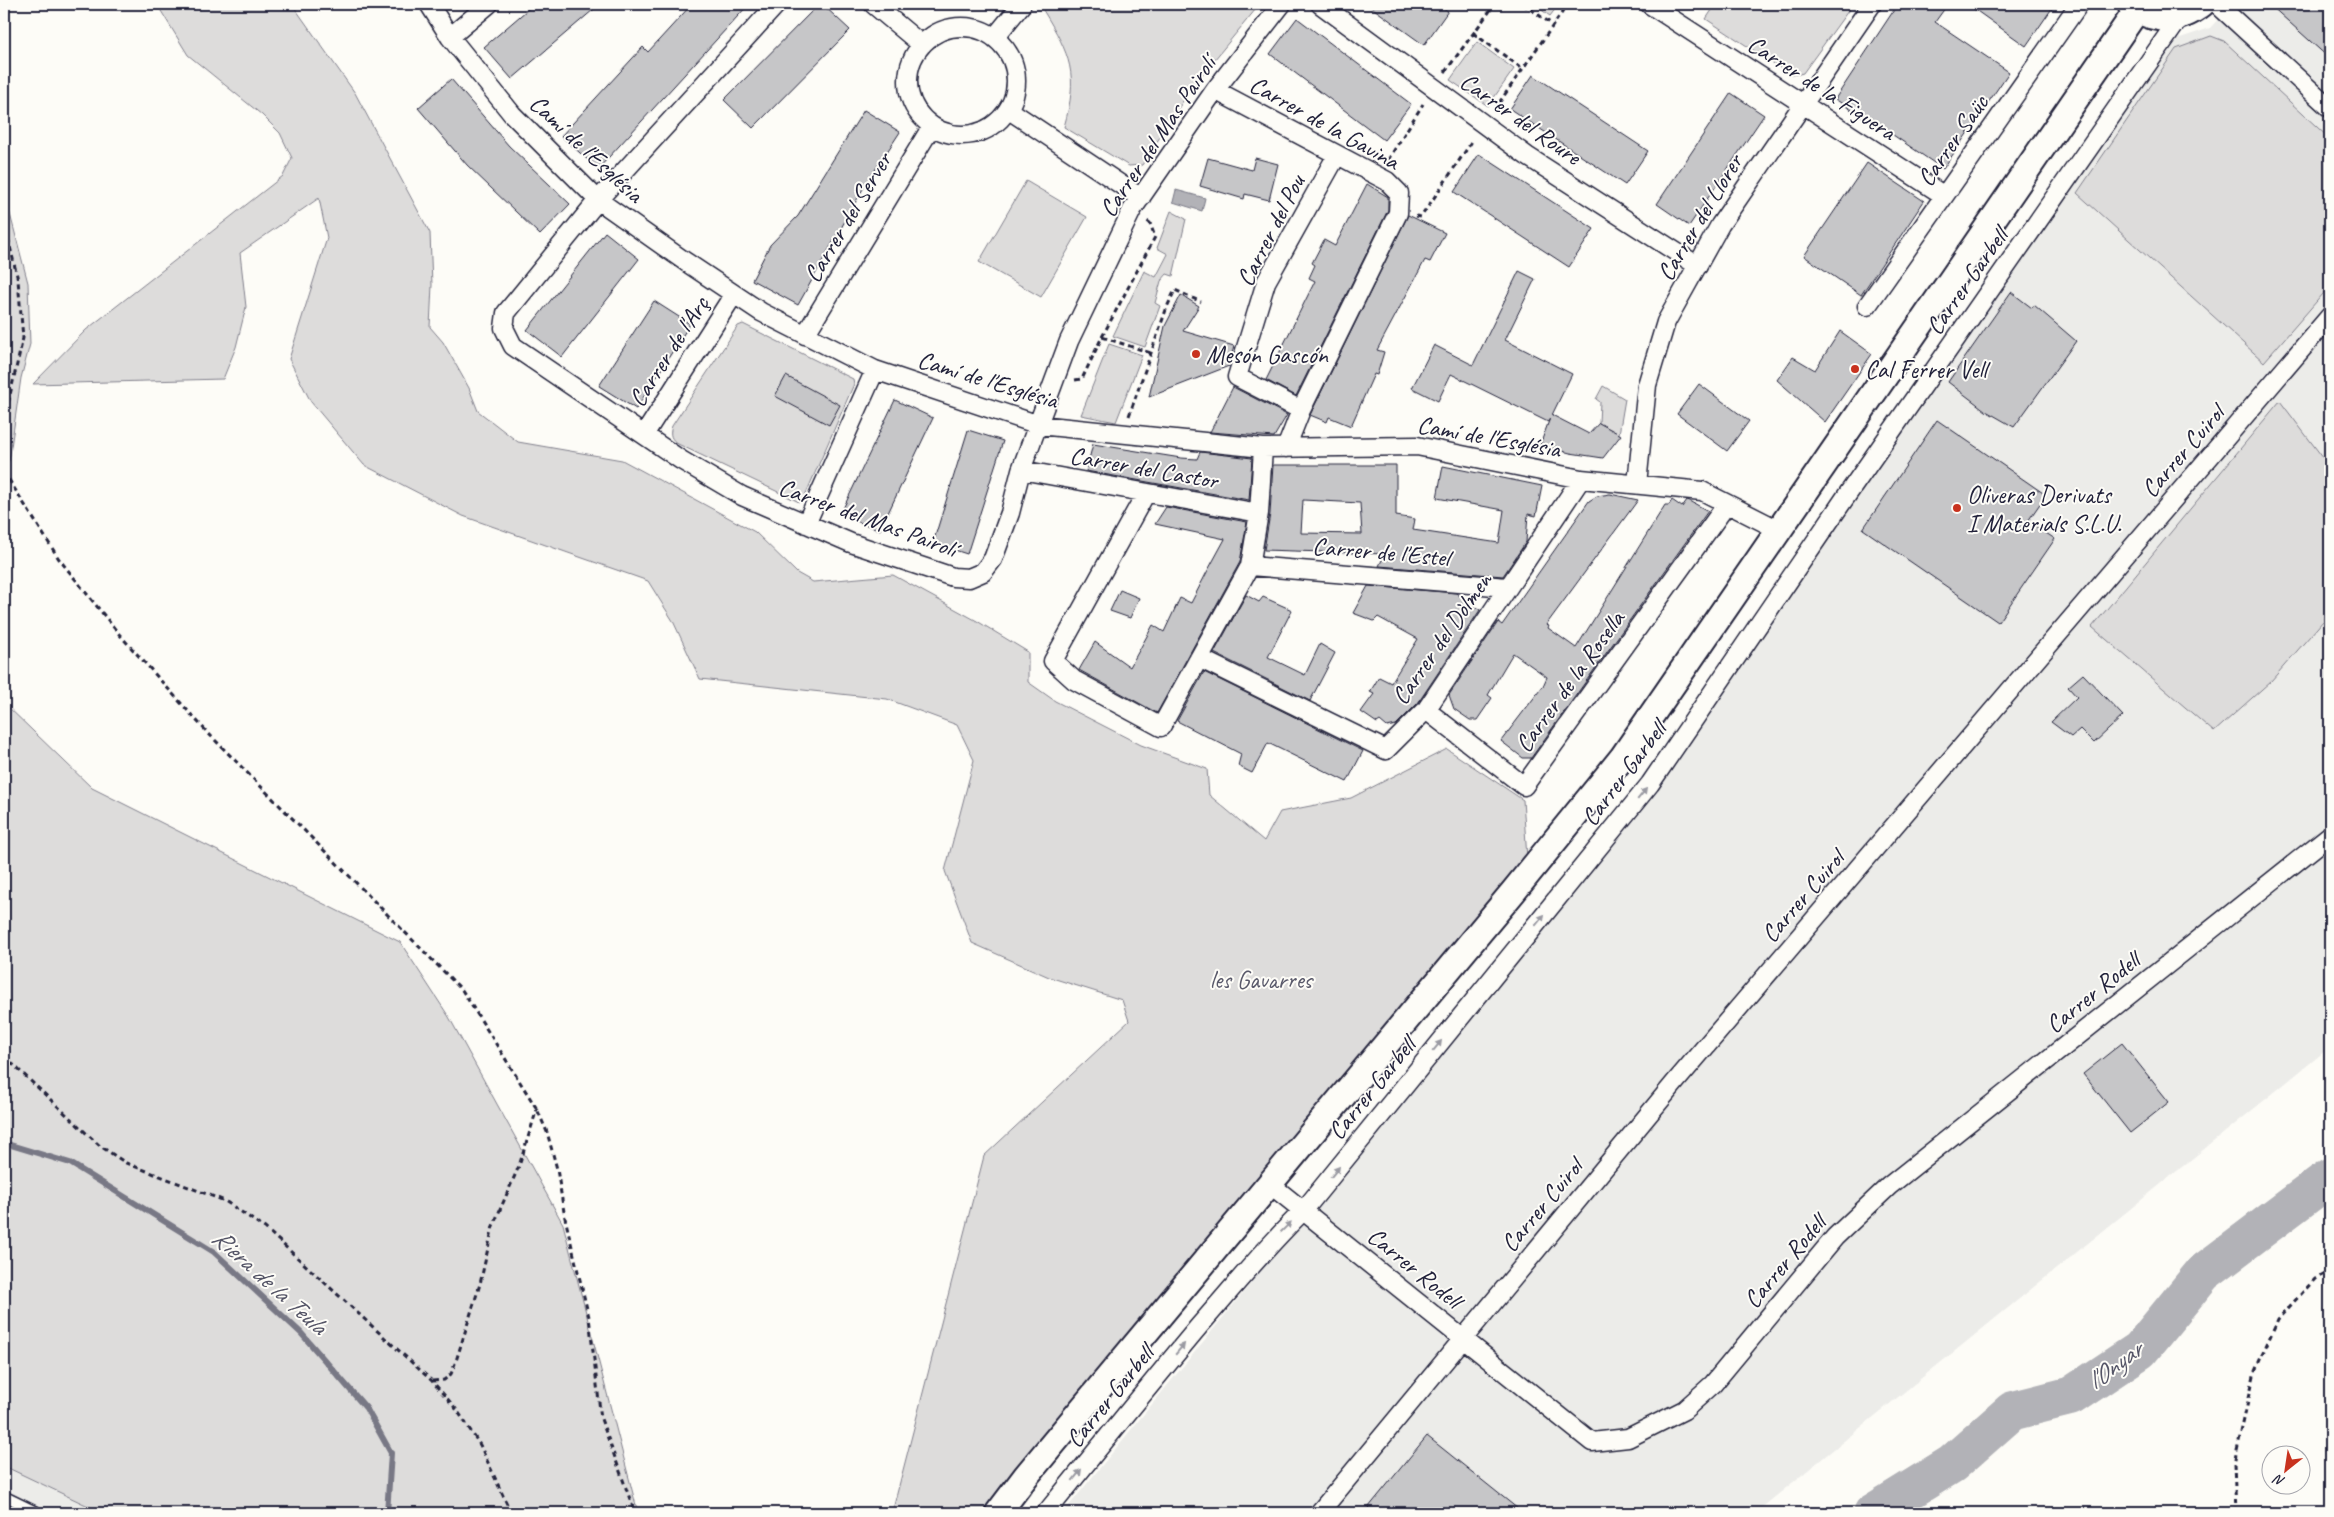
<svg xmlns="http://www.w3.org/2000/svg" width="2334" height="1517" viewBox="0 0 2334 1517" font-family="Caveat,sans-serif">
<rect width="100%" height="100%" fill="#fdfcf7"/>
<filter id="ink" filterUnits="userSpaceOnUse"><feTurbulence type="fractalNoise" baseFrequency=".02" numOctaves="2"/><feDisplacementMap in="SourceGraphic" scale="10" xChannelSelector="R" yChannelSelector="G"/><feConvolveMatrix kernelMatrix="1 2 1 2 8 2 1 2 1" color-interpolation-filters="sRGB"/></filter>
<g filter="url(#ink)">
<path fill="#ecece9" d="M2232,4H2330V1047L1755,1513H1063L1656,788L2174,40L2210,28Z
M4,1466L103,1513H4Z"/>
<path fill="#dddcdb" stroke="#807f8b" d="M128,4H292L355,93L430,233L432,285L430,327L443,342L469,388L478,411L518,442L622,460L755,532L797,573L813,582L893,575L977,621L1028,652V682L1055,701L1141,745L1207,769L1209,795L1264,841L1280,812L1351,798L1447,749L1523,800L1528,873L991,1513H892L984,1156L1129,1021L1122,1000L1049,977L972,943L945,871L974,760L957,725L887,699L700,679L673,621L648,581L463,516L364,465L311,402L289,359L327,238L319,198L240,253L246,307L236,347L223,379L33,384L86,330L283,176L292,158L280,133L262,115L188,55L158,6Z
M1048,4H1260L1192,87L1142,165L1129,166L1064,127C1079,74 1071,56 1043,10Z
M1533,4H1559L1550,16Z
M1709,4H1853L1803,73C1794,76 1790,74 1782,69L1706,19L1714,7Z
M2211,36L2224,41L2330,139V286L2264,362L2077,193L2176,49Z
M1477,42L1514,69L1488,106L1450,80Z
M1026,181L1087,217L1041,297L979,262Z
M4,191L28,283L30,344L21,378L9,461L4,466Z
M1171,211L1186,219L1173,276L1167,274L1161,281L1155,303L1160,306L1145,347L1113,336L1144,271L1156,277L1168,254L1157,248Z
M743,324L853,379L854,384L804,498L799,502L678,444C671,439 669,435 672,426L738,326Z
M1109,344L1142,355L1116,422L1081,415Z
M1603,386L1625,399L1619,434L1599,423L1600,402L1596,399Z
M2280,401L2330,467V613L2271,681L2214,732L2092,627Z
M4,703L92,788L400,942L449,1017L563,1224L638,1513H103L4,1466Z"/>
<path fill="#b2b2b7" stroke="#787885" d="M1176,190L1205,198L1202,211L1173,202Z"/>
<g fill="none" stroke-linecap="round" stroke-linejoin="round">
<path stroke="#787885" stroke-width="6" d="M4,1143L70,1163L214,1252L301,1333L366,1408L391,1453L387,1513"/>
<path stroke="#b2b2b7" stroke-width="39" d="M1873,1513L1952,1464L2012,1411L2071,1396L2140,1350L2203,1273L2330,1177"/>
</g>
<path fill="#c6c6c8" stroke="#22223b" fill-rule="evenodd" d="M534,4H600L512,79L484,47Z
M692,4H749L598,169L561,136L643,47L648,52Z
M819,4H822L850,30L753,128L724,100Z
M1367,4H1436L1448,11L1424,45Z
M1898,4H1948L1935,22L2009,72L1943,169L1871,120L1870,122L1835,99Z
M1967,4H2055L2026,46Z
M2269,4H2330V59Z
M1297,18L1411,104L1384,140L1270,54Z
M1533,75L1648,151L1625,185L1510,109Z
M451,79L509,146L570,204L540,235L467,165L418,108Z
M1731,93L1764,115L1689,226L1657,204Z
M864,110L900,132L864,187L798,305L752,280L770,245L798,216Z
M1479,154L1594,229L1569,267L1454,192Z
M1208,158L1252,170L1255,158L1278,164L1269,200L1245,194L1244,199L1200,186Z
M1867,163L1924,201L1861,295L1804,256Z
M1367,184L1388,197V210L1296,396L1266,380L1315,281L1309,278L1315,265L1312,263L1324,240L1335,246Z
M1408,215L1445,233L1430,262L1425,260L1377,350L1384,352L1377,375L1374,374L1351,426L1329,417L1327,422L1310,415Z
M605,232L639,259L562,357L527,330Z
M1519,271L1535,279L1505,340L1572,374L1552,415L1589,434L1599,423L1621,435L1603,458L1570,453L1540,445L1550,418L1548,422L1451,374L1438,401L1412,388L1434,345L1473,365Z
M2011,292L2032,308L2034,305L2076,341L2014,427L1986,411L1948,382Z
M1181,295L1199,306L1183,331L1234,346L1229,366L1149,397L1165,326Z
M654,301L690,324L636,409L599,386Z
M1840,331L1872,354L1825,422L1777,380L1793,357L1815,370Z
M786,376L840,405L829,425L775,396Z
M1699,384L1749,421L1727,451L1677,414Z
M1233,387L1287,415L1274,437L1210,432Z
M895,400L933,418L880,530L840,515Z
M1937,420L2046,495L2028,521L2055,539L1998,622L1863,529Z
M968,430L1003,441L967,554L933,543Z
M1093,444L1181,458L1197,459L1200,452L1252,458L1249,500L1086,471Z
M1273,465H1396V516L1415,519L1413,530L1499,543L1504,510L1437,498L1443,466L1542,486L1536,516L1528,514L1526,542L1503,576L1491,575L1379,566L1385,554L1264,550L1270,514ZM1303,500L1360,503L1362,534L1301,533Z
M1610,494L1638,500L1546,625L1549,626L1548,628L1576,648L1665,505H1669L1672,500L1682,507L1687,500L1690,501L1708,511L1531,758H1523L1501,741L1543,686L1547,677L1513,653L1488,695L1492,698L1477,720H1470L1454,709L1449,695L1498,622L1502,625L1589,501L1597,496Z
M1166,507L1247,522L1240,562L1157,713L1079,670L1095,642L1130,667L1153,625L1164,632L1180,598L1191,603L1207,572L1225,539L1155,524Z
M1368,586L1456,593L1480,610L1418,703L1396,725L1387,727L1380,721L1377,723L1361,712L1374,694L1370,692L1379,677L1391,683L1418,639L1378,617L1374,621L1353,613Z
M1120,590L1139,598L1130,618L1110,611Z
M1246,595L1259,602L1263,597L1292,610L1268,657L1305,675L1320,644L1335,653L1310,701L1214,653Z
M1204,672L1363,751L1347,782L1268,743L1252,773L1238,766L1241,754L1177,721Z
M2083,674L2123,716L2094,743L2080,729L2071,737L2051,722L2077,697L2068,687Z
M2122,1043L2169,1102L2130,1133L2083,1074Z
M1427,1436L1523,1513H1364Z"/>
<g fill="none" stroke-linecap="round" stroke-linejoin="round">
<g stroke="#22223b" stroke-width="12">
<path id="lane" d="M4,1496L39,1513"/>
</g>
<g stroke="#22223b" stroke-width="21">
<path id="street" d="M429,4L450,37L512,114L598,200L686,262L761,312L875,370L1039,425L1263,448L1417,446L1581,479L1702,491L1779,530
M777,4L598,200L506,313L504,328L513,346L681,460L742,496L851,543L953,577L969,578L983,572L993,559L1010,513L1021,470L1069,341L1132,210L1215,90L1282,4
M873,4L922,45
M1320,4L1527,156L1698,266
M1649,4L1943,195
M2217,4L2330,108
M908 81a54 54 0 1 1 108 0a54 54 0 1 1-108 0Z
M450,37L489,4
M995,37L1022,4
M1215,90L1387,181L1399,193L1398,213L1301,410L1286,448
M1009,110L1141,198
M1867,306L2079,4
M805,335L932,126
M1301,410L1237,377L1266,282L1337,155
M644,435L734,294
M1021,470L1259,513
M1637,484L1647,385L1666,322L1720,225L1872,4
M1146,493L1053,661L1074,680L1161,727L1250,566L1259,513L1263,448
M806,524L875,370
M1250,566L1507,587
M1199,658L1386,750L1426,710L1581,479
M1426,710L1524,786L1727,504
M1271,1185L1592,1442L1628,1438L1684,1410L1713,1384L1835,1237L1889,1186L2330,835
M1046,1513C1097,1450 1148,1387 1200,1325C1234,1286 1267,1246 1304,1210L1650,784L1845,498L2181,16
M1319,1513L1677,1080L2330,316"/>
</g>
<g stroke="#22223b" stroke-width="29">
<path id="secondary" d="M2130,4C2152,23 2180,22 2202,4
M998,1513L1026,1476L1513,892L1622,758L2137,10"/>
</g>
<path stroke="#22223b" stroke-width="3" stroke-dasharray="5 4" stroke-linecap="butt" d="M1523,4L1553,25
M1473,33L1523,69
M1445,72L1495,4
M1494,110L1568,4
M1388,160L1423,104
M1416,216L1421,217L1473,140
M4,221L18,280L23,338L4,421
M1102,337L1155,237L1150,223L1147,221
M1075,380L1082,379L1102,337L1151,353
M1129,416L1167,307L1175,290L1201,302
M4,472L59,559L119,634L206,731L462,990L537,1109L547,1132L557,1169L565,1218L589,1317L601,1419L635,1513
M4,1056L100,1146L126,1163L225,1201L265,1228L432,1381L457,1410L480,1445L511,1513
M433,1381L444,1380L451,1374L456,1361L480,1284L493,1226L519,1166L537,1109
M2236,1513L2234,1463L2255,1371L2278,1319L2315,1279L2330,1271"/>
<use href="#lane" stroke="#fdfcf7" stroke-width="9"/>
<use href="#street" stroke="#fdfcf7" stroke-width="18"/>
<use href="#secondary" stroke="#fdfcf7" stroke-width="25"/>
</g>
<defs><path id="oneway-solid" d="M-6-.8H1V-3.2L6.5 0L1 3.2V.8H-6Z" transform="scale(1.25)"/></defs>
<g fill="#9a9aa2">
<use href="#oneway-solid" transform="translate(1642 794) rotate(-51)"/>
<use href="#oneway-solid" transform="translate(1540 920) rotate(-51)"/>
<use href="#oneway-solid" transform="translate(1437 1046) rotate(-51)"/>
<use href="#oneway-solid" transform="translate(1335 1172) rotate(-51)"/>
<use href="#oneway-solid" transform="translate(1286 1227) rotate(-44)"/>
<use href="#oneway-solid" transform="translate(1180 1349) rotate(-50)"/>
<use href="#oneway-solid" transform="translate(1077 1475) rotate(-52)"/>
</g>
</g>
<g fill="#c8321e" stroke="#fdfcf7" stroke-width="2">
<circle cx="1196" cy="354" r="5"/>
<circle cx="1855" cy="369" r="5"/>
<circle cx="1957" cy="508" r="5"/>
</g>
<g text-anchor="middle" stroke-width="4" stroke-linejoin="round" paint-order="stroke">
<g font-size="25" fill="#22223b" stroke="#fdfcf7">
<text transform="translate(1822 87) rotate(33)" y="9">Carrer de la Figuera</text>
<text transform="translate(1521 118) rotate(35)" y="9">Carrer del Roure</text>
<text transform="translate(1325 122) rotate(29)" y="9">Carrer de la Gavina</text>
<text transform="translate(1157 136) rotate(-56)" y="9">Carrer del Mas Pairolí</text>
<text transform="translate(1952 140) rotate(-55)" y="9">Carrer Saüc</text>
<text transform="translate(587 148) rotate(43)" y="9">Camí de l'Església</text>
<text transform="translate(847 217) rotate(-59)" y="9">Carrer del Server</text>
<text transform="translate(1699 217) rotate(-59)" y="9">Carrer del Llorer</text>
<text transform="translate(1270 230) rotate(-63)" y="9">Carrer del Pou</text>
<text transform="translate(1966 281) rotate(-55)" y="9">Carrer Garbell</text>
<text transform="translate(668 351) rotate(-57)" y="9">Carrer de l'Arç</text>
<text transform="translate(988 379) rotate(17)" y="9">Camí de l'Església</text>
<text transform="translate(1489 436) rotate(10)" y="9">Camí de l'Església</text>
<text transform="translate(2182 451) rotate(-49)" y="9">Carrer Cuirol</text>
<text transform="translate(1144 467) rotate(10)" y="9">Carrer del Castor</text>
<text transform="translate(868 517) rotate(20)" y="9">Carrer del Mas Pairolí</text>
<text transform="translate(1381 551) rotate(5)" y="9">Carrer de l'Estel</text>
<text transform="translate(1441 638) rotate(-55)" y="9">Carrer del Dòlmen</text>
<text transform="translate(1569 681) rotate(-54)" y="9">Carrer de la Rosella</text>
<text transform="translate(1623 773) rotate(-53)" y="9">Carrer Garbell</text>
<text transform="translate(1802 896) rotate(-49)" y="9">Carrer Cuirol</text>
<text transform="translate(2092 992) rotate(-39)" y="9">Carrer Rodell</text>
<text transform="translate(1371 1088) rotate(-51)" y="9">Carrer Garbell</text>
<text transform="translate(1541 1205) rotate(-50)" y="9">Carrer Cuirol</text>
<text transform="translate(1784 1261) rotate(-50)" y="9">Carrer Rodell</text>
<text transform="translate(1415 1267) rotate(39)" y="9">Carrer Rodell</text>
<text transform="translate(1109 1396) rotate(-51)" y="9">Carrer Garbell</text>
</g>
<g font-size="25" fill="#22223b" stroke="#fdfcf7" text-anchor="start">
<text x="1206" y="363">Mesón Gascón</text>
<text x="1865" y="378">Cal Ferrer Vell</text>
<text x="1967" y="503">Oliveras Derivats<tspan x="1967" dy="29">I Materials S.L.U.</tspan></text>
</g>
<g font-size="25" fill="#5a5a6b" stroke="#fdfcf7">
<text x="1261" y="988">les Gavarres</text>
</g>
<g font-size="26" font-style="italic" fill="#545466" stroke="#fdfcf7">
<text transform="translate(270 1281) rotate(42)" y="9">Riera de la Teula</text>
<text transform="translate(2114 1365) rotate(-37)" y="9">l'Onyar</text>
</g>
</g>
<rect width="2334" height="1517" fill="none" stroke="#fdfcf7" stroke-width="20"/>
<rect x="10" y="10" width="2314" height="1497" fill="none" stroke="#22223b" stroke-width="2" filter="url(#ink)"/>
<g transform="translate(2286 1470) rotate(210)"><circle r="24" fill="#fdfcf7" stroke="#a5a5ac"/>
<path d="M0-4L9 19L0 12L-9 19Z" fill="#c8321e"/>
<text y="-8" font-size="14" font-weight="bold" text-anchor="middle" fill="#22223b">N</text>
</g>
</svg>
